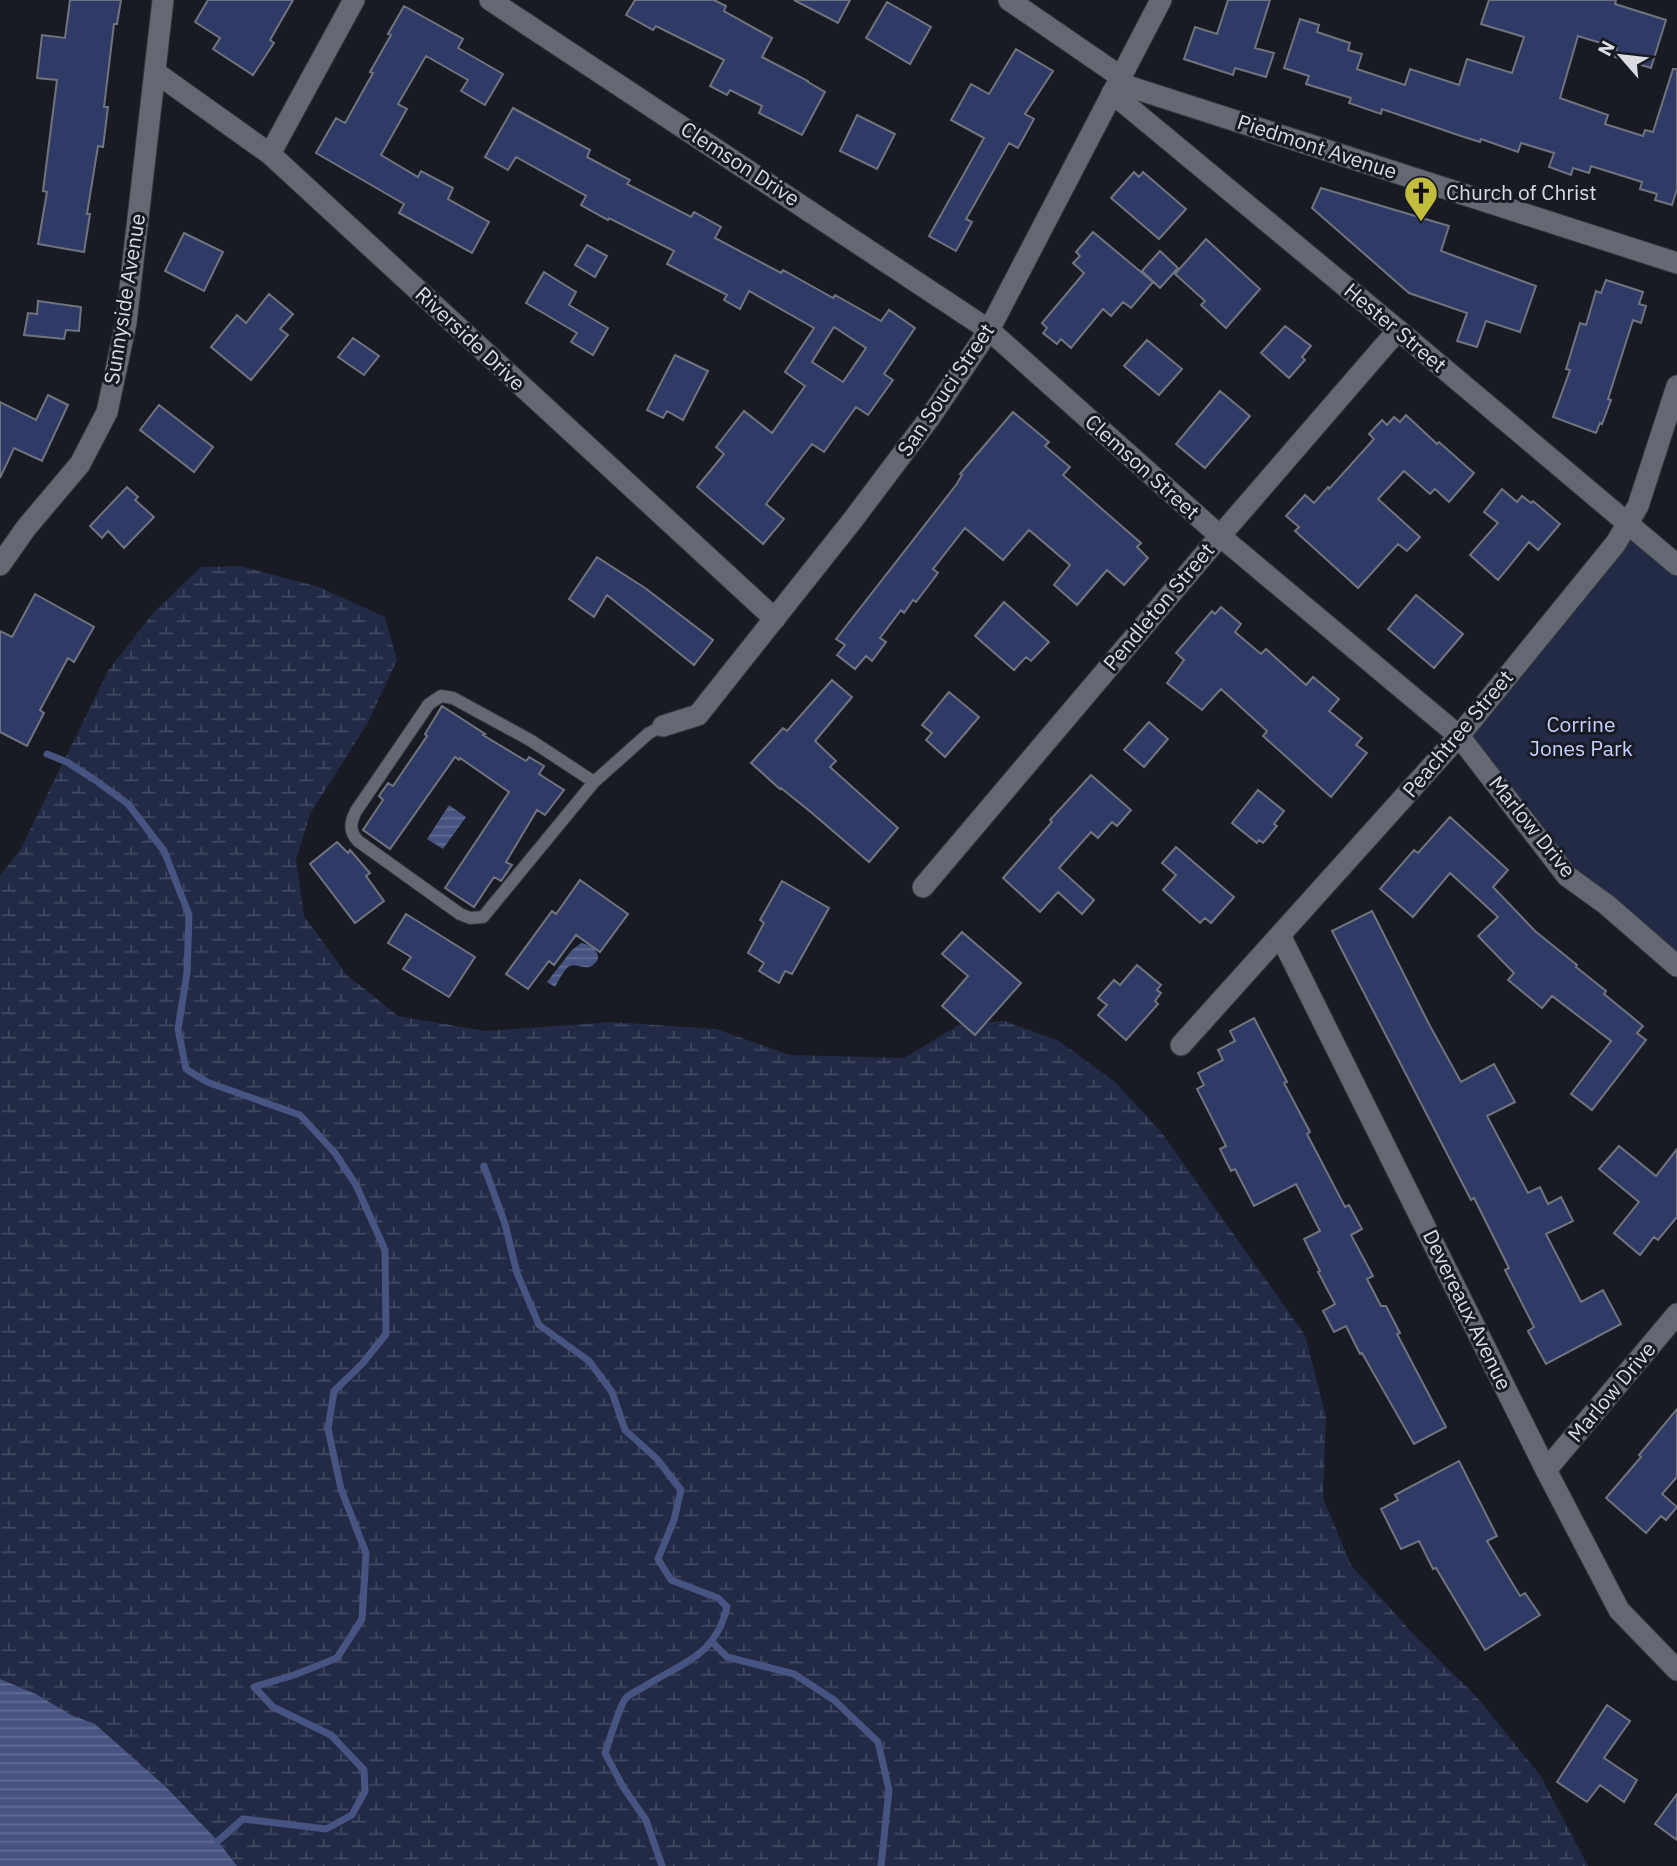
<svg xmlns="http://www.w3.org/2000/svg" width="1677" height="1866" viewBox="0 0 1677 1866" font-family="'IBM Plex Sans',sans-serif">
<defs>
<pattern id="wetland-marsh" width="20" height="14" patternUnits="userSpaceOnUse" patternTransform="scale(1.75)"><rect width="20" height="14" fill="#222a46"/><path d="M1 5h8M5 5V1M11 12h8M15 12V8" fill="none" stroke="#424861"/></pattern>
<pattern id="water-rules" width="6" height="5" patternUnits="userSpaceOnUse" patternTransform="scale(1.75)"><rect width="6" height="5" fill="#475481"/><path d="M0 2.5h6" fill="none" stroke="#616c93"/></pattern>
</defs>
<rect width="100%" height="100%" fill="#181b23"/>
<path fill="#222a46" d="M1627,524L1677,566V966L1567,876L1459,736Z"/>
<path fill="url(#wetland-marsh)" d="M240,566L319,587L385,617L397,660L367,724L310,814L296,860L304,916L347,975L398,1016L486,1031L612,1022L716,1029L790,1055L904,1058L959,1025L1004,1021L1059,1041L1115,1082L1162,1133L1305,1335L1326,1417L1323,1498L1351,1565L1418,1639L1476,1696L1540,1775L1588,1866H237L218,1841L166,1787L95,1724L71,1716L36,1694L0,1679V876L20,850L108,671L154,612L201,567Z"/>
<path fill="url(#water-rules)" d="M449,805L466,817L443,849L427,839Z
M581,943C591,944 606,955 593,965C584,972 575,960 567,968C562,973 558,982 555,987L547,982L571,951Z
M0,1679L36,1694L71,1715L95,1724L166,1787L218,1841L237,1866H0Z"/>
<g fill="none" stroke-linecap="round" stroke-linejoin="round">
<path stroke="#475481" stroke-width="7" d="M47,754L67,762L95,780L128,804L164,851L189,915L187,973L178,1029L186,1069L207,1082L300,1115L335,1153L356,1185L385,1250L386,1334L362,1364L334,1391L328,1429L341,1489L366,1553L362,1619L337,1658L294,1675L254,1687L273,1707L331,1735L364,1770L365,1791L352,1815L326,1829L243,1819L218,1841
M484,1166L505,1224L517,1273L539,1325L589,1361L612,1392L625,1430L657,1459L681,1490L674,1520L658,1559L671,1580L718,1598L727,1607C715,1657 683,1662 645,1686C639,1690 631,1693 626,1698C620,1704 609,1742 605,1753L623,1787L646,1820L662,1866
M712,1642L727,1657L794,1674L834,1700L878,1742L889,1790L881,1866"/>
</g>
<path fill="#2f3b66" stroke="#70747e" stroke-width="2" fill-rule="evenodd" d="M70,0H121L117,24H114L104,107H108L103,147L98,146L87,214H90L84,252L38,244L47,192L43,191L57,80L37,78L42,35L65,38Z
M208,0H293L270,40L274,43L253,75L213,49L220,38L195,22Z
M635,0H714L726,6L724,11L772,38L762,57L808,81V82L825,92L802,135L759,113L762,106L730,90L727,95L710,86L724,60L656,26L653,30L626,15Z
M794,0H850L838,23Z
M1228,0H1270L1255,48L1274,53L1266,77L1235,68L1233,75L1184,59L1195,27L1217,34Z
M1489,0H1616L1615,4L1666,20L1651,68L1615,57L1617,48L1578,36L1560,98L1608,115L1605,124L1643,136L1645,130L1653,132L1673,69H1677V189L1672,205L1655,200L1657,194L1640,189L1642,182L1591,166L1589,173L1573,168L1571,175L1549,167L1554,153L1521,143L1518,152L1481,139L1480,142L1461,136L1382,109L1381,114L1349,103L1351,98L1306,84L1309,76L1284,68L1300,19L1319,25L1317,32L1350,43L1348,50L1362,54L1357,69L1405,85L1410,69L1459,85L1467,59L1512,73L1524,37L1481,24Z
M887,2L931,27L910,64L866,38Z
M404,6L463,39L458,48L503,74L485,105L461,91L468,80L426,56L398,104L407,109L381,155L418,177L421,171L453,188L448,199L489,222L472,253L399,213L404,204L316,153L336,118L345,123L373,73L370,72L391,35L388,34Z
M1016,49L1053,71L1025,114L1034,119L1018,148L1009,143L966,219L972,222L956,251L929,236L984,138L951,120L971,84L989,94Z
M513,108L590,150L587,157L630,180L627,184L691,217L694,212L721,227L715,238L781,273L783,270L833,298L835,295L881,321L889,310L915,328L884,374L893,380L868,415L856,407L824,452L812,444L766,504L784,519L763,544L697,487L724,454L716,447L744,411L772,433L805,386L785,372L814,328L749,291L740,309L724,300L727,295L667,264L674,251L609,218L608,220L581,205L586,196L516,157L508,170L485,157ZM834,327L866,348L843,382L812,362Z
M857,115L895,134L877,169L840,151Z
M1134,172L1139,177L1143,172L1186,209L1159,239L1111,198Z
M1321,188L1449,226L1441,251L1536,286L1520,332L1486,321L1477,347L1457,341L1467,313L1409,293L1312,208Z
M1093,232L1153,282L1131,308L1123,302L1111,316L1103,309L1071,348L1061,339L1057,344L1043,333L1047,328L1042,323L1084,273L1073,263L1080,256L1076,252Z
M184,233L223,252L204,291L165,271Z
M1206,239L1260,289L1226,328L1201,305L1205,301L1175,274Z
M587,245L607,256L595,277L575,265Z
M1160,251L1178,268L1160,288L1142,271Z
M544,272L576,292L569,305L608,328L593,355L571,342L577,333L526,303Z
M1606,280L1643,292L1639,304L1646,306L1641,323L1633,320L1608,399L1611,400L1602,424L1600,423L1596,433L1553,417L1570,370L1566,369L1580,323L1586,325L1596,291L1601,293Z
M269,294L293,314L280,329L288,335L251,380L211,347L237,315L246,323Z
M38,301L81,307L79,331L66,330L64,339L24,335L28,313L37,314Z
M1285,326L1311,346L1302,357L1305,360L1289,378L1261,353Z
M353,338L379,356L364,375L338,357Z
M1147,340L1182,369L1159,395L1124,366Z
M675,355L708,371L683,420L667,411L663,418L647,410Z
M1220,391L1250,416L1205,468L1176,444Z
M48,395L68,405L42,461L14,448L0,478V402L36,420Z
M159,405L213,447L194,472L140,430Z
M1013,412L1049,442L1045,446L1070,467L1063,475L1141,543L1137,547L1148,558L1124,585L1107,570L1077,605L1054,585L1070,565L1029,530L1003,560L965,528L933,569L938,573L916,602L913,600L904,613L901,610L880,638L886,642L872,661L866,656L855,669L837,655L845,645L836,639L956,485L962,475L960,474Z
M1406,415L1437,444L1439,442L1474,473L1449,502L1435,489L1430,494L1404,471L1378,499L1420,537L1407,551L1398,544L1358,588L1295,531L1299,527L1286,516L1305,495L1314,503L1328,487L1329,489L1374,439L1369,434L1382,420L1387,425L1394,417L1400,422Z
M127,487L138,497L135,500L154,517L124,548L108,531L102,538L90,526Z
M1502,489L1517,502L1522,496L1531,503L1533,501L1560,524L1538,550L1529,542L1498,580L1470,555L1498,523L1484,512Z
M597,557L645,588L713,640L694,665L607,595L594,617L569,599Z
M35,594L94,627L74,662L68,658L40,710L44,713L27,746L0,732V631L12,637Z
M1416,595L1463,634L1434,668L1388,629Z
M1004,602L1049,642L1031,661L1026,657L1014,670L975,636Z
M1221,607L1241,624L1235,632L1261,654L1266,649L1306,685L1313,677L1339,699L1329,711L1362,738L1356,745L1367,753L1331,797L1263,736L1267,731L1221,689L1202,710L1167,683L1184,660L1176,653L1212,611L1215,614Z
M832,680L852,697L815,741L836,761L830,767L898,828L869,862L812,813L781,788L780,789L751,763L783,728L787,731Z
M949,692L979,717L945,757L926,740L932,733L922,725Z
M442,706L485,734L483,735L526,761L529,757L544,766L539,774L564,790L545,815L537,810L506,862L512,865L501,881L494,877L474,907L445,888L509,792L460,758L459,760L455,757L390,849L363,830L383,800L379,796L388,783L393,786L427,736L425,734Z
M1149,722L1168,739L1144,767L1124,750Z
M1091,775L1131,810L1117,826L1112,822L1098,838L1091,832L1059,868L1094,900L1082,914L1058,892L1040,912L1003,878L1052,822L1050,820Z
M1258,790L1284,811L1274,824L1277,826L1263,843L1259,840L1257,843L1232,823Z
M1450,817L1508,870L1493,887L1535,931L1577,965L1576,967L1606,991L1604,994L1643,1026L1637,1033L1646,1040L1592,1110L1571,1094L1611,1041L1552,996L1542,1008L1508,980L1514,973L1478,936L1498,917L1450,873L1413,917L1380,889L1414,850L1418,853Z
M337,842L348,853L350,850L370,873L366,876L384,901L355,923L310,864Z
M1176,847L1234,897L1211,923L1205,918L1200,923L1163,890L1176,875L1162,863Z
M580,880L628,914L600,952L576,935L554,965L549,961L528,989L506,974L552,911L556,914Z
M782,881L829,908L792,974L785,971L779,983L759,971L764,963L748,953L764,923L760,920Z
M1372,911L1430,1026L1461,1082L1494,1064L1515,1102L1487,1116L1528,1193L1540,1187L1548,1204L1561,1197L1573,1221L1546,1234L1581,1302L1603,1290L1621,1324L1546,1364L1528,1331L1534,1327L1505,1270L1509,1268L1474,1198L1471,1200L1332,931Z
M406,914L475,957L449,997L403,969L411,957L388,943Z
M962,932L1021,983L975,1035L942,1006L968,976L942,954Z
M1137,965L1161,985L1157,990L1161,993L1155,1001L1158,1004L1126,1040L1098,1015L1107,1005L1098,998L1114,980L1120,985Z
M1254,1018L1287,1082L1284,1083L1310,1132L1307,1134L1345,1207L1349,1205L1362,1229L1351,1235L1373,1276L1367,1279L1381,1306H1386L1400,1333L1397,1334L1446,1427L1414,1444L1362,1353L1360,1354L1346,1326L1334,1332L1323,1311L1335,1304L1318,1272L1320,1271L1304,1239L1320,1231L1296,1184L1254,1206L1235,1169L1231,1171L1220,1149L1226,1146L1197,1089L1204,1085L1198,1073L1223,1060L1218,1050L1235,1041L1230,1031Z
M1619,1146L1656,1176L1677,1149V1217L1658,1240L1654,1237L1640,1255L1614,1233L1639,1202L1599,1169Z
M1677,1409V1477L1662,1494L1677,1507L1666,1520L1661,1516L1646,1533L1606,1498L1641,1457L1639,1455Z
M1459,1461L1497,1536L1487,1541L1520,1596L1525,1593L1540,1615L1485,1650L1436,1568L1433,1569L1419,1541L1401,1549L1381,1509L1398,1500L1395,1495Z
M1607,1705L1630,1721L1604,1758L1637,1780L1624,1802L1600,1785L1587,1802L1557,1782Z
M1677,1794V1840L1655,1824Z"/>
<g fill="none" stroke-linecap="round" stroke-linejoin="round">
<g stroke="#33353c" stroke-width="14">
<path id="lane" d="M594,782L530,740L453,698L441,696L429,704L356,811C350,823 349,831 358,841L460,914L470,918L483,917L594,782L649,733L663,726"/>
</g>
<g stroke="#33353c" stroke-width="23">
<path id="street" d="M490,0L989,330L1220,536L1459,736L1567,876L1607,905L1677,966
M1009,0L1121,77
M155,72L270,154L775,619
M1118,83L1677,263
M1112,93L1398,330L1677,565
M270,154L354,0
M0,565L26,528L80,464L107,412L126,323L163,0
M663,726L698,715L852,521L931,416L989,330L1161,0
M923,887L1220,536L1398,330
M1280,935L1546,1470L1619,1610L1677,1670
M1181,1045L1459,736L1616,543L1638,506L1677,386
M1546,1470L1677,1314"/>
</g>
<use href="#lane" stroke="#646872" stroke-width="12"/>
<use href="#street" stroke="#646872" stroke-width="21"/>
</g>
<defs>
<g id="church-pin" transform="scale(1.75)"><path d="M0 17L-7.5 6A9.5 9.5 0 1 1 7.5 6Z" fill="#c3bd3e" stroke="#181b23"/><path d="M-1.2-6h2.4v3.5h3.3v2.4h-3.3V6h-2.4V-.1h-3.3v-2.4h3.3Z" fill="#111"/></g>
</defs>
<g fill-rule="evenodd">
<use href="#church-pin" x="1421" y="193"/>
</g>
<g text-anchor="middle" stroke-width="6" stroke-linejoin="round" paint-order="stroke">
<g font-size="21" fill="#dbdde3" stroke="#181b23">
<text transform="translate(1317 147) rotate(18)" y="7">Piedmont Avenue</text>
<text transform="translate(740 164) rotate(33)" y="7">Clemson Drive</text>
<text transform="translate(125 299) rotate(-81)" y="7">Sunnyside Avenue</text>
<text transform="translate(1395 328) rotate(40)" y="7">Hester Street</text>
<text transform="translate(470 339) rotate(43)" y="7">Riverside Drive</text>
<text transform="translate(946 390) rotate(-56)" y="7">San Souci Street</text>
<text transform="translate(1142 467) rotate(42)" y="7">Clemson Street</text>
<text transform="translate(1159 607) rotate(-50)" y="7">Pendleton Street</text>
<text transform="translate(1458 734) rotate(-50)" y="7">Peachtree Street</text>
<text transform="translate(1532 827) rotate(51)" y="7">Marlow Drive</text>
<text transform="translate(1467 1310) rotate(64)" y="7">Devereaux Avenue</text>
<text transform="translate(1612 1392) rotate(-50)" y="7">Marlow Drive</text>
</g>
<g font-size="21" fill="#dbdde3" stroke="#181b23" text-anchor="start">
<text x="1446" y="200">Church of Christ</text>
</g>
<g font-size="21" fill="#c3d2fe" stroke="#181b23">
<text x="1581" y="732">Corrine<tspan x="1581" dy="24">Jones Park</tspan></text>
</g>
</g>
<g transform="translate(1621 56) rotate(298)" stroke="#181b23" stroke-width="5" paint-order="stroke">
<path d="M0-5L12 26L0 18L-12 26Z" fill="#dbdde3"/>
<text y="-10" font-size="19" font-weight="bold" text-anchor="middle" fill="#dbdde3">N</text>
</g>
</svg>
